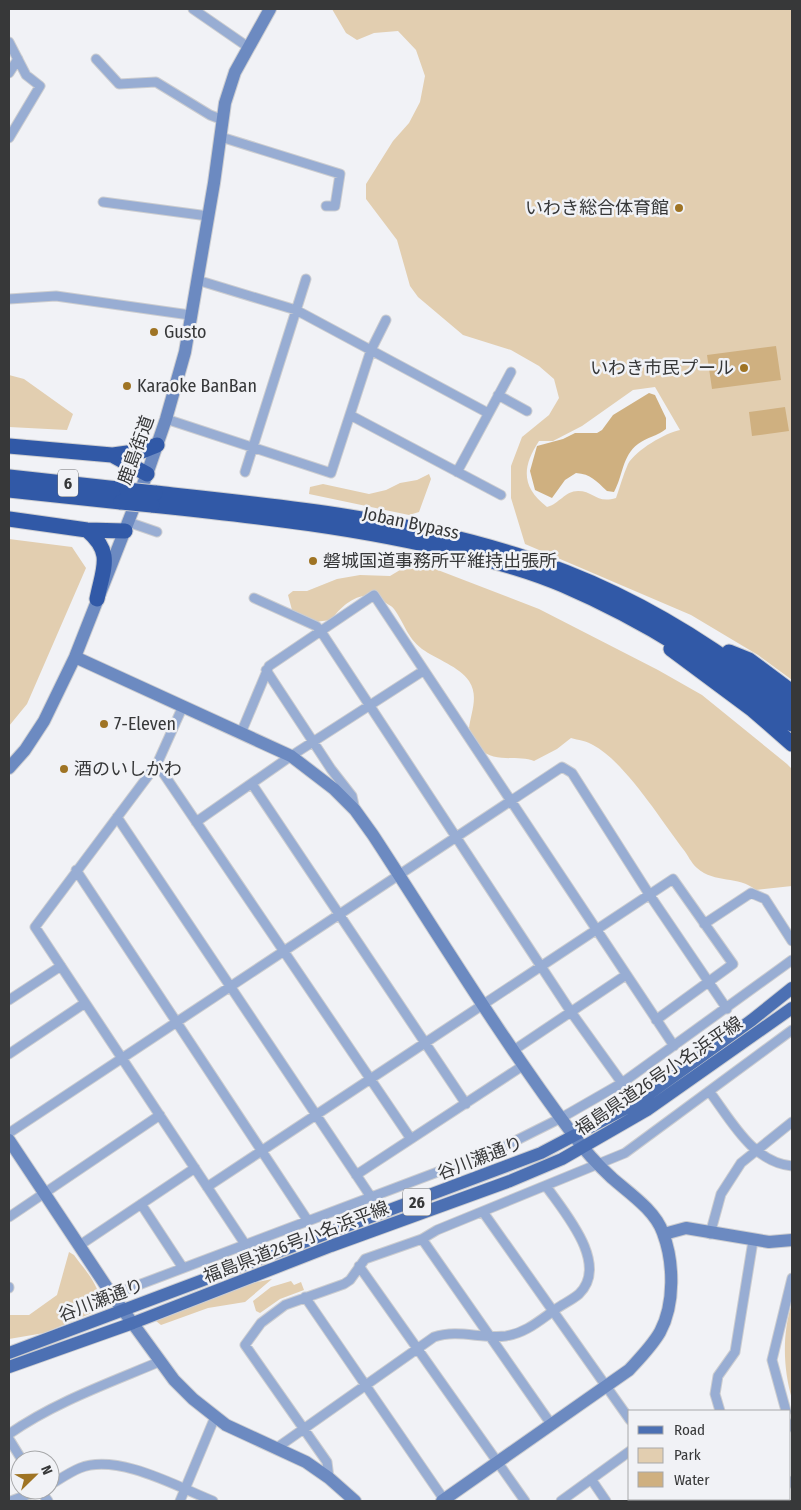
<svg xmlns="http://www.w3.org/2000/svg" width="801" height="1510" viewBox="0 0 801 1510" font-family="'Fira Sans Condensed','Noto Sans JP',sans-serif">
<rect width="100%" height="100%" fill="#f1f2f6"/>
<path fill="#e2ceb0" fill-rule="evenodd" d="M332,9H792V680L758,655L691,615L525,544L511,498V466L522,437L549,415L559,398L554,379L539,366L511,350L463,335L418,297L410,286L397,240L366,199V184L393,141L409,123L420,102L425,76L416,50L398,31L374,33L357,40L346,33ZM655,387L680,430C665,433 636,450 628,464C623,475 620,487 616,498C596,504 594,491 578,491C565,491 559,504 547,507C521,487 522,467 539,441H553L582,426L633,390Z
M9,375L24,379L73,414L67,430L9,427Z
M429,474L431,479L419,512L409,515L309,494L310,487L323,484L369,494L386,490L400,483L417,480Z
M9,539L72,547L86,568L27,704L9,726Z
M430,567L539,609L658,670L702,695L787,764L792,769V886L756,890C738,875 715,884 697,868C691,863 688,855 683,849C661,820 624,761 593,745C587,741 578,740 571,738L557,749L534,761C519,755 492,763 481,749C476,743 473,735 469,728C471,712 479,696 469,681C460,667 436,659 422,649C406,636 405,624 394,609C391,605 385,603 381,600C362,588 343,604 331,620L314,622L292,610L288,595L293,591H307L337,579L360,575L390,576L400,570Z
M69,1252L74,1255C83,1268 104,1289 98,1305L102,1307L99,1310L44,1333L9,1339V1315H29L57,1295Z
M272,1279L245,1302L208,1308L161,1325L156,1321L244,1285Z
M291,1281L294,1285L301,1282L304,1290L280,1299L260,1313L256,1311L253,1301L271,1287Z
M792,1303V1399C783,1368 782,1334 792,1303Z"/>
<path fill="#cfb080" d="M776,346L781,380L712,389L707,355Z
M649,393L655,395L666,418V429C658,436 647,437 638,444C622,456 623,476 614,492L607,491C596,481 591,474 576,473L565,480L552,498L535,490L530,471L537,446L563,439L575,433H597L602,430L613,415Z
M785,407L789,431L752,436L749,412Z"/>
<g fill="none" stroke-linecap="round" stroke-linejoin="round">
<g stroke="#cccdd0" stroke-width="11">
<path id="street" d="M193,9L248,47
M9,42L26,75L40,86L9,138
M96,59L119,84L156,82L210,115L223,120
M9,73L18,59
M221,137L340,174L335,206H326
M103,202L208,216
M197,280L296,310L488,413
M9,299L56,296L190,315
M498,395L527,411
M350,415L501,495
M166,419L331,473L371,350L386,320
M245,472L306,279
M457,472L511,372
M128,522L157,532
M254,598L316,626L320,630L571,1012L622,1083
M266,670L331,769L352,796L355,810
M183,706L157,764L35,927L245,1244
M241,733L269,666L374,595L674,1046
M157,764L411,1139
M252,784L466,1104
M117,817L371,1197
M196,822L291,756L423,671
M76,870L308,1221
M704,924L751,893L765,899L792,941
M9,1000L61,966
M514,1050L626,975
M9,1054L85,1003
M709,1091C731,1120 752,1162 792,1166
M9,1133L562,767L572,773L649,894L727,1009
M356,1175L524,1065
M207,1187L673,879L733,964L656,1020
M141,1204L183,1268
M483,1212L630,1420
M9,1217L160,1115
M710,1234L721,1194L741,1163L792,1122
M422,1239L551,1424
M80,1245L195,1168
M359,1266L525,1501
M9,1287V1288
M112,1295L501,1148L561,1118L622,1083L792,960
M305,1297L445,1501
M720,1411L715,1394L718,1376L735,1352L753,1241
M786,1411L772,1360L792,1278
M790,1424L792,1427
M9,1434C55,1402 109,1383 161,1361
M9,1439L22,1460
M278,1447L434,1337C458,1329 481,1339 506,1336C526,1333 540,1320 556,1309C563,1304 572,1300 579,1294C610,1264 564,1212 546,1186
M329,1478L327,1462L245,1345L261,1323L285,1305L344,1284L350,1280L365,1259L422,1239L437,1230L625,1153L792,1030
M591,1479L606,1501
M790,1483L792,1481
M50,1485C60,1479 70,1472 80,1468C118,1453 178,1487 213,1501
M40,1490L48,1501
M685,1499L687,1501
M11,1501L40,1490
M180,1501L215,1417
M561,1501L630,1451
M743,1501L760,1499"/>
</g>
<g stroke="#cccdd0" stroke-width="14">
<path id="secondary" d="M75,657L291,756L334,789L355,810L373,835C439,936 502,1040 574,1136C585,1151 599,1166 612,1178C629,1193 655,1210 663,1233C674,1262 675,1304 660,1332C652,1346 640,1358 629,1370L442,1501
M9,768L25,750L44,721L75,657L147,474L166,419L185,352L214,183L225,103L235,72L270,9
M9,1140L112,1295L174,1380L193,1399L226,1425L306,1462L329,1478L355,1501
M664,1234L686,1228L769,1242L792,1240"/>
</g>
<g stroke="#cccdd0" stroke-width="14">
<path id="primary" d="M9,1353L541,1153L636,1103L752,1020L792,988
M9,1367L133,1323L331,1246L510,1181L562,1159L647,1110L792,1008"/>
</g>
<g stroke="#cccdd0" stroke-width="17">
<path id="highway" d="M9,446L112,455L147,474
M113,455L142,451L157,445
M9,477L127,490
M9,490L121,502
M155,493C276,506 400,518 516,555C585,576 653,610 713,650C740,668 768,686 792,708
M152,505C256,516 361,527 462,553C496,562 531,571 563,585C649,622 718,668 792,724
M9,519L87,530L125,531
M87,530C114,553 103,568 97,599
M671,649L753,710L792,744
M729,652L749,660L792,692"/>
</g>
<use href="#street" stroke="#98add3" stroke-width="9"/>
<use href="#secondary" stroke="#6c8ac1" stroke-width="12"/>
<use href="#primary" stroke="#4c70b3" stroke-width="12"/>
<use href="#highway" stroke="#3159a7" stroke-width="15"/>
<g stroke="#cccdd0" stroke-width="17" stroke-linecap="butt">
<path id="highway-bridge" d="M127,490L155,493
M121,502L152,505"/>
</g>
<use href="#highway-bridge" stroke="#3159a7" stroke-width="15"/>
</g>
<g fill="#9f7424" stroke="#f1f2f6" stroke-width="2">
<circle cx="679" cy="208" r="5"/>
<circle cx="154" cy="332" r="5"/>
<circle cx="744" cy="368" r="5"/>
<circle cx="127" cy="386" r="5"/>
<circle cx="313" cy="561" r="5"/>
<circle cx="104" cy="724" r="5"/>
<circle cx="64" cy="769" r="5"/>
</g>
<g text-anchor="middle" stroke-width="5" stroke-linejoin="round" paint-order="stroke">
<g fill="#f1f2f6" stroke="#6f7072" stroke-width="1">
<rect x="58" y="469.5" width="20" height="27" rx="4"/>
<rect x="403" y="1188.5" width="28" height="27" rx="4"/>
</g>
<g font-size="16" font-weight="bold" fill="#373839">
<text x="68" y="489">6</text>
<text x="417" y="1208">26</text>
</g>
<g font-size="18" fill="#373839" stroke="#f1f2f6" text-anchor="start">
<text x="669" y="214" text-anchor="end">いわき総合体育館</text>
<text x="164" y="338">Gusto</text>
<text x="734" y="374" text-anchor="end">いわき市民プール</text>
<text x="137" y="392">Karaoke BanBan</text>
<text x="323" y="567">磐城国道事務所平維持出張所</text>
<text x="114" y="730">7-Eleven</text>
<text x="74" y="775">酒のいしかわ</text>
</g>
<g font-size="18" fill="#373839" stroke="#f1f2f6">
<text transform="translate(136 450) rotate(-70)" y="6">鹿島街道</text>
<text transform="translate(411 523) rotate(12)" y="6">Joban Bypass</text>
<text transform="translate(659 1076) rotate(-34)" y="6">福島県道26号小名浜平線</text>
<text transform="translate(480 1158) rotate(-21)" y="6">谷川瀬通り</text>
<text transform="translate(296 1242) rotate(-21)" y="6">福島県道26号小名浜平線</text>
<text transform="translate(101 1300) rotate(-21)" y="6">谷川瀬通り</text>
</g>
</g>
<rect width="801" height="1510" fill="none" stroke="#373839" stroke-width="20"/>
<rect x="628" y="1410" width="162" height="90" fill="#f1f2f6" stroke="#a7a8aa"/>
<rect x="638" y="1426" width="25" height="8" fill="#4c70b3" stroke="#a7a8aa"/>
<text x="674" y="1435" font-size="15" fill="#373839">Road</text>
<rect x="638" y="1448" width="25" height="15" fill="#e2ceb0" stroke="#a7a8aa"/>
<text x="674" y="1460" font-size="15" fill="#373839">Park</text>
<rect x="638" y="1472" width="25" height="15" fill="#cfb080" stroke="#a7a8aa"/>
<text x="674" y="1485" font-size="15" fill="#373839">Water</text>
<g transform="translate(35 1475) rotate(67)"><circle r="24" fill="#f1f2f6" stroke="#a7a8aa"/>
<path d="M0-4L9 19L0 12L-9 19Z" fill="#9f7424"/>
<text y="-8" font-size="14" font-weight="bold" text-anchor="middle" fill="#373839">N</text>
</g>
</svg>
